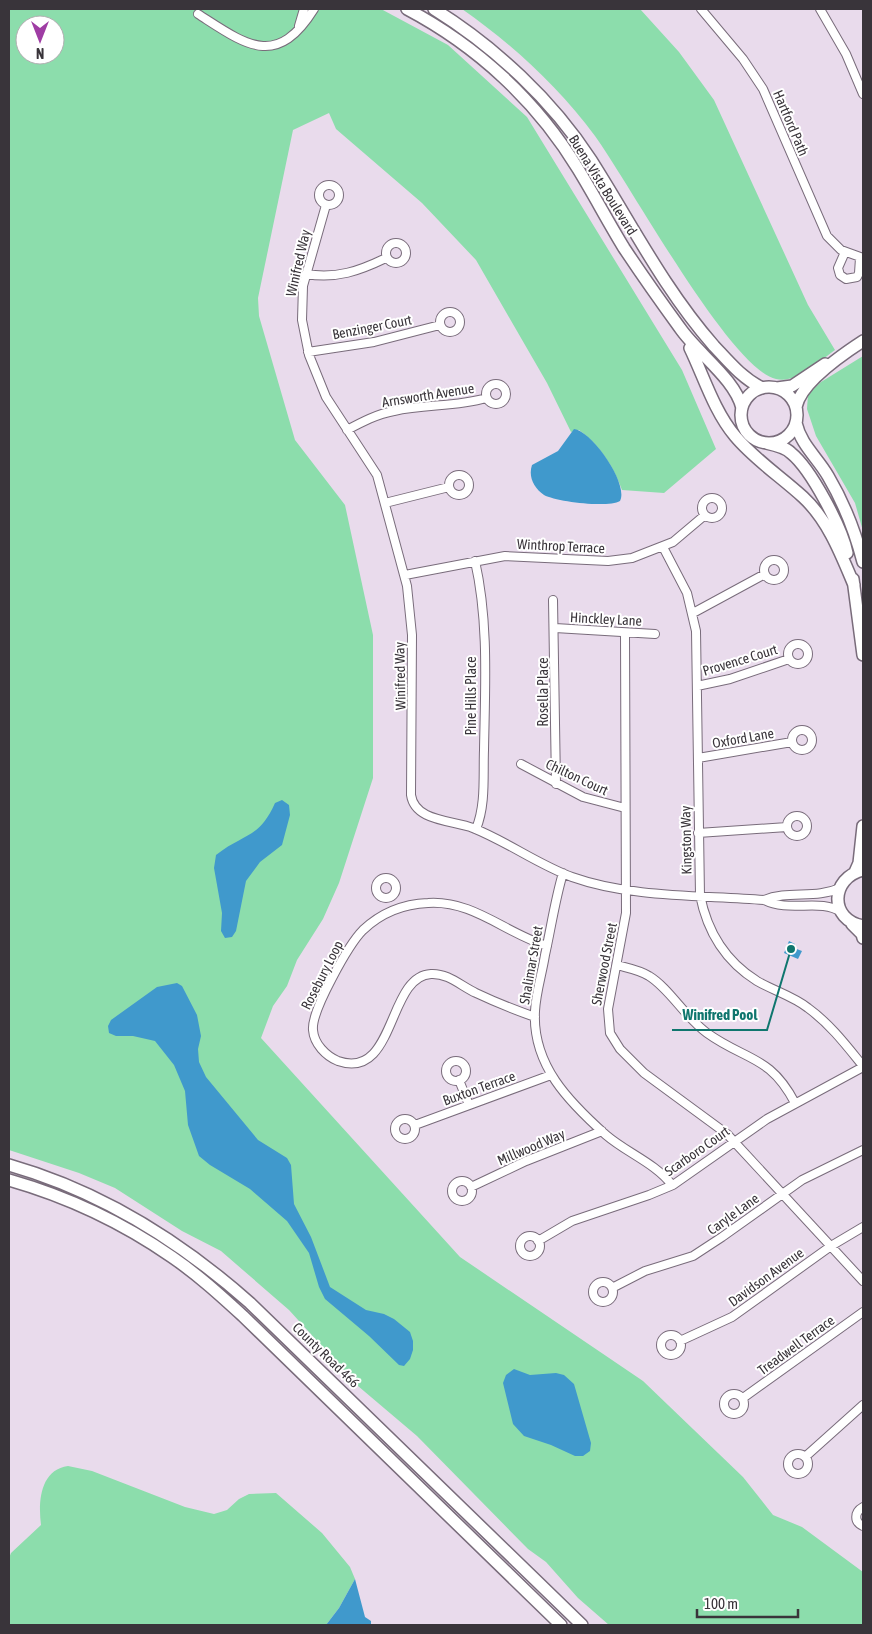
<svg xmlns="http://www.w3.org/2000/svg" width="872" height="1634" viewBox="0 0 872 1634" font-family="'Asap Condensed',sans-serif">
<rect width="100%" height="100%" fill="#e9dbec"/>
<path fill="#8cddac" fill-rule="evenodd" d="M9,9H381L448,45L527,117L682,370L716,449L664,493L622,490C614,467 599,444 579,430L571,432L547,383L476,260L422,203L336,129L329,113L293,130L258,298L259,316L295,440L345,505L373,635V778L339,883L323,919L297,960L287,986L273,1006L261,1038L460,1257L643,1381L743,1477L773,1515L802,1527L863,1572V1625H609L578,1598L546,1562L528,1549L417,1436L358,1386L289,1310L221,1251L182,1231L115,1188L79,1173L9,1150ZM25,25H55V55H25Z
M462,9H640L679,52L714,100L808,305L835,350C819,361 797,384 776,379C731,370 628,181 595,136C558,86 512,44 462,9Z
M863,356V531L855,503L816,436L807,409L808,394L821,382Z
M68,1466L92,1471L185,1507L214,1514L227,1510L239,1499L249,1494L276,1493L322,1533L350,1567L355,1579L339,1608L326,1625H9V1558L11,1553L41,1525C38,1502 40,1470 68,1466Z"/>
<path fill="#4099cc" d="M574,429C592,431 629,484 620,501C608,508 557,502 544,495C534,488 528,477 532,465L558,451Z
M282,800L289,805L290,815L282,845L260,862L246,881L236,931L232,937L225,938L221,931L222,913L214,868L216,855C244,833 259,839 275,803Z
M789,941L795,944L794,948L802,951L798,959L784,953Z
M177,983L182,986L197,1015L201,1036L198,1049L199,1062L206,1077L258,1140L287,1158L291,1165L294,1204L311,1237L330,1287L366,1310L384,1314L394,1319L410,1332L413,1341V1350L410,1359L404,1366L399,1365L369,1336L325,1299L319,1287L309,1253L287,1221L250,1189L210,1165L199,1156L188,1125L185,1091L174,1065L155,1041L133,1036H116L109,1033L108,1026L111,1020L157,987Z
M514,1369L530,1375L556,1373L564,1375L574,1384L591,1443L590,1451L583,1456H575L551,1445L524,1436L513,1424L503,1383L506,1375Z
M355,1579L365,1617L371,1621V1625H326L339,1608Z"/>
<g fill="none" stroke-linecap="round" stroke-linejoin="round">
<g stroke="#796c7b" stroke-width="10">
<path id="street" d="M701,9L743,59L763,89L827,236L841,250L863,258
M820,9L846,54L863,94
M198,14C245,44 276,70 314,9
M299,26L304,9
M319 195a10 10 0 1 1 20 0a10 10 0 1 1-20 0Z
M326,205L303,286L302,320L309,355L326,397L377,475L407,586L412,635L411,795C415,822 453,820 473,828C508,842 537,864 572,877C631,898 701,895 764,900C790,913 820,898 841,912
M386 253a10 10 0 1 1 20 0a10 10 0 1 1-20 0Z
M845,252L838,268L840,275L846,279L857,277L859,273L860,258
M306,274C337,279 359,271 386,258
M440 322a10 10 0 1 1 20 0a10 10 0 1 1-20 0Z
M308,352L374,342L440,325
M486 394a10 10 0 1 1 20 0a10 10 0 1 1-20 0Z
M347,430C362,422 377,414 394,411C425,404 456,407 486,398
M449 485a10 10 0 1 1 20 0a10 10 0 1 1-20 0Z
M702 508a10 10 0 1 1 20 0a10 10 0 1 1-20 0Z
M385,503L449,487
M663,547L687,593L696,631L700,895C707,931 725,961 757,981C774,991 793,996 808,1008C830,1024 846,1045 863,1066
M764 570a10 10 0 1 1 20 0a10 10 0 1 1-20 0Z
M475,561C489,622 485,688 484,750C483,776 486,805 476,829
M405,575L505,556L608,561L632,558L673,542L705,515
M553,600L556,784
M693,613L765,574
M555,628L655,634
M625,633L626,913L608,1009L610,1033L620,1049L644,1073L727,1134L863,1281
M788 654a10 10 0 1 1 20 0a10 10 0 1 1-20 0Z
M697,686L730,679L789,659
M792 740a10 10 0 1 1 20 0a10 10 0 1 1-20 0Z
M698,758L792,742
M521,764L583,797L625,808
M787 826a10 10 0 1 1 20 0a10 10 0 1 1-20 0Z
M698,833L787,827
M563,873C555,900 551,928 545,955C542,974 536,992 535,1011C532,1065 569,1102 606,1135C627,1153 655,1163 672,1185
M376 888a10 10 0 1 1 20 0a10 10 0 1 1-20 0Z
M764,900C788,890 816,899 840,888
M617,965C628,968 640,970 649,976C669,988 685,1017 707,1033C746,1061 770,1055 795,1103
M535,1017C515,1010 495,1002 476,993C461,986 448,973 431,974C387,976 396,1081 338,1061C326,1056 314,1044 313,1030C311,1011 349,944 363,930C381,913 403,904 428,903C473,900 505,933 547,946
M446 1071a10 10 0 1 1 20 0a10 10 0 1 1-20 0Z
M459,1080L469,1105
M395 1129a10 10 0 1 1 20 0a10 10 0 1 1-20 0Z
M415,1125L551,1075
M452 1191a10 10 0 1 1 20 0a10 10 0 1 1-20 0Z
M471,1187L526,1161L602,1131
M520 1246a10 10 0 1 1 20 0a10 10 0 1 1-20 0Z
M538,1241L572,1221L649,1195L673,1185L767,1119L863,1067
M593 1292a10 10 0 1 1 20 0a10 10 0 1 1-20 0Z
M612,1288L645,1271L693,1256L722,1237L802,1180L863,1150
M661 1345a10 10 0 1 1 20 0a10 10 0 1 1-20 0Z
M680,1341L732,1317L831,1246L863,1227
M724 1404a10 10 0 1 1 20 0a10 10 0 1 1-20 0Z
M743,1398L863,1312
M788 1464a10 10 0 1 1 20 0a10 10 0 1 1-20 0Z
M805,1457L863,1405
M863,1507C854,1512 854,1522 863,1526"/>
</g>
<g stroke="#796c7b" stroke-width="14">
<path id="secondary" d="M407,9C477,46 537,101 578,169C594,195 608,222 624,248C642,275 661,302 680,328C698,354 735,379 742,408
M434,9C495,47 552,100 591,160C631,223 664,289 714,346C729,362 742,378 762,388
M690,348C704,377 714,411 735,436C754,459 780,476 803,497C828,520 841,554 854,585
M741 415a28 28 0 1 1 56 0a28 28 0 1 1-56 0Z
M777,388L792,386L825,364
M796,407C801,383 843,354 863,341
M796,423C801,445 817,457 828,476C844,503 855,531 863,562
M766,443C775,445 785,447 791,453C811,469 842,528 847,553
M853,579L863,655
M863,870C830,878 829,920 863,926
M855,872L859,863L863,826
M852,924L862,934L863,938
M9,1165C100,1191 179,1240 250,1303L582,1625
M9,1180C65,1196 123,1223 172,1257C197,1274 220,1295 243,1316L561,1625"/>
</g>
<use href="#street" stroke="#fff" stroke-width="8"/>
<use href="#secondary" stroke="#fff" stroke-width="11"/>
</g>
<g text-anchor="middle" stroke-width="4" stroke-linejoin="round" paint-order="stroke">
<g font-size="14" fill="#39343a" stroke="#fff">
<text transform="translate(791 123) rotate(67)" y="5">Hartford Path</text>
<text transform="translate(603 185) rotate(58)" y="5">Buena Vista Boulevard</text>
<text transform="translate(298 263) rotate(-77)" y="5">Winifred Way</text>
<text transform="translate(372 327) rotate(-11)" y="5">Benzinger Court</text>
<text transform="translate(428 395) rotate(-9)" y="5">Arnsworth Avenue</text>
<text transform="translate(561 546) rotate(3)" y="5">Winthrop Terrace</text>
<text transform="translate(606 619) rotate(3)" y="5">Hinckley Lane</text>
<text transform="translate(740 660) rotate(-17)" y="5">Provence Court</text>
<text transform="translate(400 676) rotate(-91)" y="5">Winifred Way</text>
<text transform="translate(543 692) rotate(-90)" y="5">Rosella Place</text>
<text transform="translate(471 696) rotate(-90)" y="5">Pine Hills Place</text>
<text transform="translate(743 738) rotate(-10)" y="5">Oxford Lane</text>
<text transform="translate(577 777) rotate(25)" y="5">Chilton Court</text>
<text transform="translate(686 840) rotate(-91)" y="5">Kingston Way</text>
<text transform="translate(604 964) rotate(-79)" y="5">Sherwood Street</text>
<text transform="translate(531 965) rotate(-80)" y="5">Shalimar Street</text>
<text transform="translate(322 975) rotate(-63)" y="5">Rosebury Loop</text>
<text transform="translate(479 1088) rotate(-20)" y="5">Buxton Terrace</text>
<text transform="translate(531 1147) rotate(-23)" y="5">Millwood Way</text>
<text transform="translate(697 1151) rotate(-35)" y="5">Scarboro Court</text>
<text transform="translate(733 1214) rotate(-36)" y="5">Caryle Lane</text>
<text transform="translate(766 1277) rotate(-36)" y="5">Davidson Avenue</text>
<text transform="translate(796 1345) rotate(-36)" y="5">Treadwell Terrace</text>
<text transform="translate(326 1355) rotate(44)" y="5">County Road 466</text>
</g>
</g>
<path fill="none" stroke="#0f766e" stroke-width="2" d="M791 949L767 1030H672"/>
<circle fill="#0f766e" stroke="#fff" stroke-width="2" cx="791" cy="949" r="5"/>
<g font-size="15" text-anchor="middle" font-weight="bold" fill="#0f766e" stroke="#fff" stroke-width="4" stroke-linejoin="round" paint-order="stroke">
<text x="720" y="1020">Winifred Pool</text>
</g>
<rect width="872" height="1634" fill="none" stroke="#39343a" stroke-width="20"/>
<g transform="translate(40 40) rotate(180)"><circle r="24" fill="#ffffff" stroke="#b0aeb0"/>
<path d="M0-4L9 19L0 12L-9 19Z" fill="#9f3da4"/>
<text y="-8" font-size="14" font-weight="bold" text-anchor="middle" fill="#39343a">N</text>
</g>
<path d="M697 1609v8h101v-8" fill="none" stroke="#39343a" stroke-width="2.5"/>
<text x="704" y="1609" font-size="15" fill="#39343a" stroke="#ffffff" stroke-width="4" paint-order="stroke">100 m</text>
</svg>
